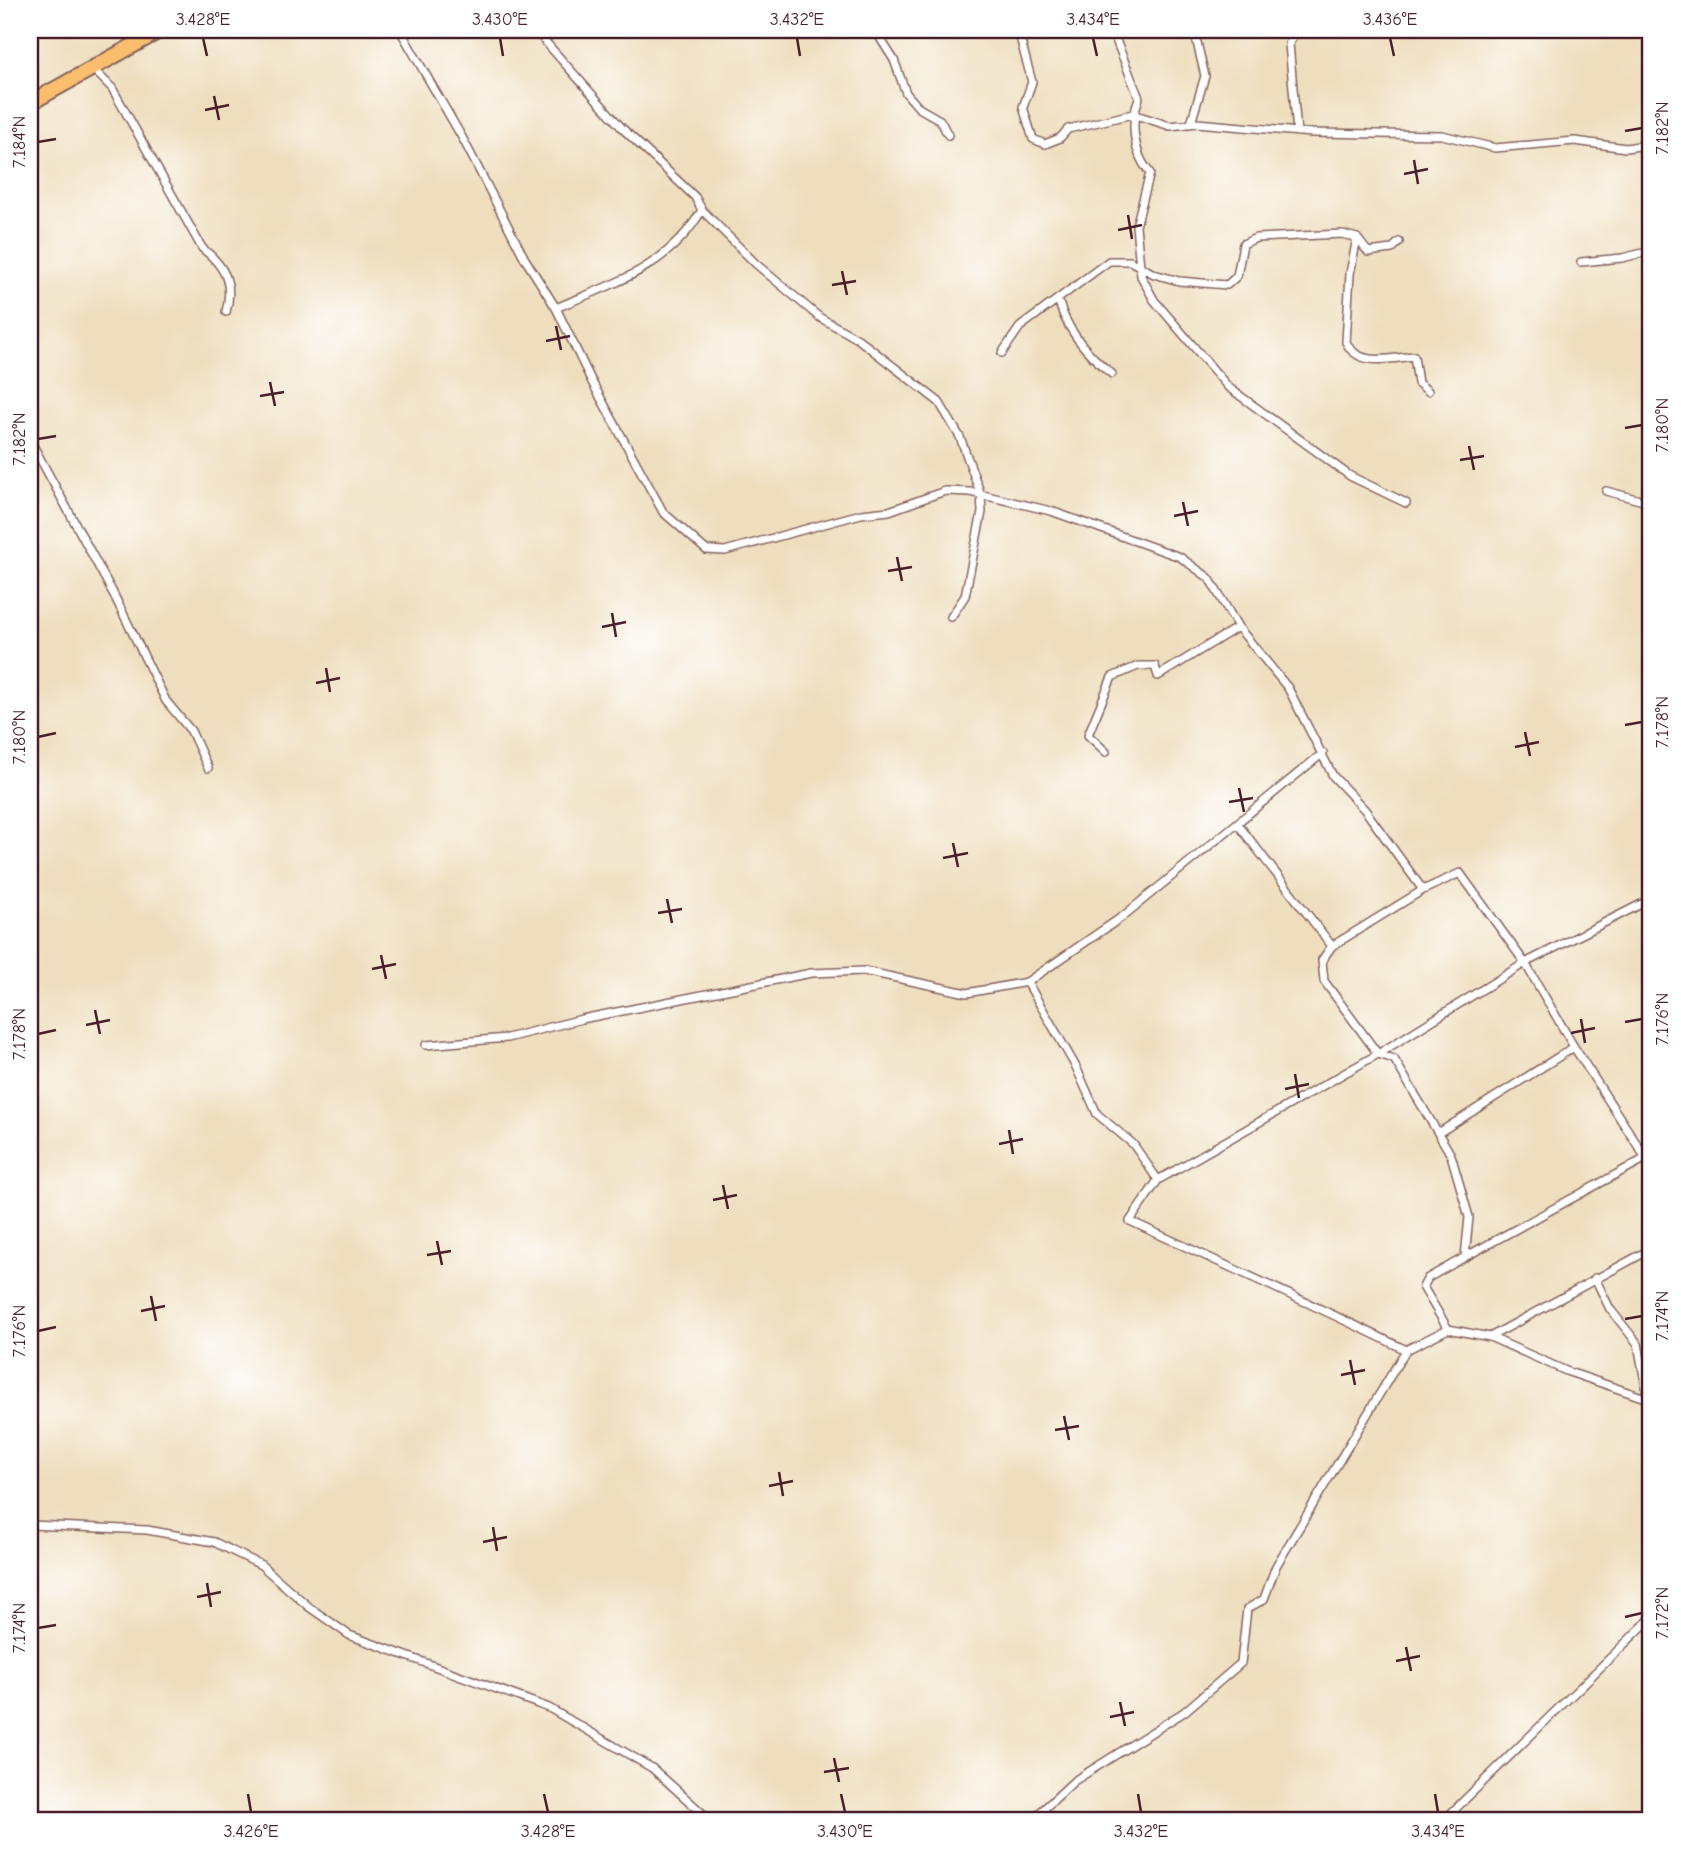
<svg xmlns="http://www.w3.org/2000/svg" width="1681" height="1850" viewBox="0 0 1681 1850" font-family="'Comic Neue',sans-serif">
<rect width="100%" height="100%" fill="#fff"/>
<filter id="ink" filterUnits="userSpaceOnUse"><feTurbulence type="fractalNoise" baseFrequency=".0143" numOctaves="2"/><feDisplacementMap in="SourceGraphic" scale="14" xChannelSelector="R" yChannelSelector="G"/><feConvolveMatrix kernelMatrix="1 2 1 2 8 2 1 2 1" color-interpolation-filters="sRGB"/></filter>
<filter id="wash" filterUnits="userSpaceOnUse"><feTurbulence type="fractalNoise" baseFrequency=".00686" numOctaves="4" result="noise"/><feDisplacementMap in="SourceGraphic" scale="28" xChannelSelector="R" yChannelSelector="G"/><feGaussianBlur stdDeviation="1.57" result="paint"/><feColorMatrix in="noise" values="0 0 0 0 0 0 0 0 0 0 0 0 0 0 0 0 0 1.4 0 .05"/><feComposite in="paint" operator="in"/></filter>
<g filter="url(#wash)">
<rect width="100%" height="100%" fill="#eedebd"/>
</g>
<g filter="url(#ink)">
<g fill="none" stroke-linecap="round" stroke-linejoin="round">
<g stroke="#83625e" stroke-width="10">
<path id="street" d="M400,30L463,139L525,259L556,308L592,382L663,512L706,550L725,551L861,514L889,511L945,491L970,492L1051,511L1180,557L1209,578L1238,627L1288,688L1333,776L1365,810L1423,890L1460,873L1525,963L1574,1047L1440,1132
M535,30L622,128L695,197L702,210C668,268 614,283 556,308
M875,30L894,60L906,93L919,108L940,120L948,135
M1018,30L1032,82L1023,107L1033,139L1045,144L1060,138L1068,129L1133,114L1170,126L1197,123L1312,133L1442,135L1495,148L1575,141L1626,148L1651,144
M1112,30L1139,98C1130,122 1133,154 1150,173L1136,226L1141,276L1154,300L1228,387L1350,476L1406,503
M1286,30L1292,38L1289,44L1297,132
M93,69L112,88L202,248C224,265 234,283 226,312
M1191,123L1205,76L1194,30
M702,210L756,264L819,317L858,339L939,402L960,437L981,495L982,512L965,596L951,617
M1357,238L1350,274L1346,342C1358,368 1391,358 1414,356L1418,383L1428,391
M1581,262L1622,258L1651,251
M1058,299C1066,330 1087,354 1112,374
M1002,353L1020,327L1109,261H1130L1154,274L1179,281L1227,285L1237,276L1243,244L1256,238L1342,234L1357,238L1368,252L1392,249L1399,242
M30,440L114,595L166,701L191,731L208,768
M1606,491L1651,503
M1106,752L1088,735L1112,677L1138,666H1155L1158,676L1238,627
M1237,823L1332,946
M1423,890L1332,946L1322,960L1324,981L1378,1054L1525,963L1651,899
M426,1045L507,1038L582,1019L811,973L864,971L967,993L1027,982
M1574,1047L1651,1166
M1646,1158L1465,1257L1469,1217L1451,1155L1394,1059L1378,1054L1158,1180L1130,1221C1222,1264 1315,1305 1406,1350L1448,1329L1490,1337L1566,1371L1651,1400
M1158,1180L1133,1144L1097,1114L1076,1067L1027,982L1122,917L1323,753
M1595,1278L1610,1309L1638,1344L1648,1398
M1448,1329L1423,1287L1428,1278L1465,1257
M1490,1337L1651,1249
M30,1525L147,1530L214,1542L261,1565L309,1607L349,1635L549,1708L652,1768L710,1820
M1032,1820L1074,1781L1184,1712L1241,1663L1247,1609L1264,1599L1276,1566L1406,1350
M1444,1820L1651,1618"/>
</g>
<g stroke="#83625e" stroke-width="18">
<path id="highway" d="M30,103L161,30"/>
</g>
<use href="#street" stroke="#fff" stroke-width="7"/>
<use href="#highway" stroke="#fabe6d" stroke-width="14"/>
</g>
</g>
<path fill="none" stroke="#4a1f2b" stroke-width="2.5" d="M203,38L207,56M500,38L503,56M797,38L800,56M1093,38L1097,56M1390,38L1394,56M214,96L219,120M205,110L229,105M1625,131L1642,128M38,142L56,139M1414,160L1418,184M1404,174L1428,169M1128,215L1132,239M1118,230L1142,225M842,271L847,295M832,285L856,281M556,326L561,350M546,341L570,336M270,382L275,406M260,396L284,392M1625,428L1642,425M38,439L56,436M1469,446L1474,470M1460,460L1484,456M1183,502L1188,526M1174,516L1198,511M897,557L902,581M888,571L912,567M612,613L616,637M602,627L626,622M326,668L330,692M316,683L340,678M1625,725L1642,722M1525,732L1530,756M38,737L56,733M1515,747L1539,742M1239,788L1244,812M1229,802L1253,798M953,843L958,867M943,858L968,853M667,899L672,923M658,913L682,909M381,955L386,979M372,969L396,964M95,1010L100,1034M1581,1019L1585,1043M1625,1022L1642,1019M86,1025L110,1020M1571,1033L1595,1028M38,1034L56,1030M1295,1074L1299,1098M1285,1089L1309,1084M1009,1130L1013,1154M999,1144L1023,1139M723,1185L728,1209M713,1200L737,1195M437,1241L442,1265M427,1255L451,1251M151,1296L156,1321M141,1311L165,1306M1625,1319L1642,1316M38,1331L56,1327M1350,1360L1355,1385M1341,1375L1365,1370M1064,1416L1069,1440M1055,1430L1079,1426M779,1472L783,1496M769,1486L793,1481M493,1527L497,1551M483,1542L507,1537M207,1583L211,1607M197,1597L221,1592M1625,1617L1642,1613M38,1628L56,1625M1406,1647L1411,1671M1396,1661L1420,1656M1120,1702L1125,1726M1110,1717L1134,1712M834,1758L839,1782M824,1772L849,1768M248,1794L251,1812M544,1794L548,1812M841,1794L845,1812M1138,1794L1141,1812M1435,1794L1438,1812"/>
<rect width="1681" height="1850" fill="none" stroke="#fff" stroke-width="77"/>
<rect x="38" y="38" width="1604" height="1774" fill="none" stroke="#4a1f2b" stroke-width="2.5"/>
<g font-size="18" text-anchor="middle" fill="#4a1f2b">
<text x="203" y="25">3.428°E</text>
<text x="500" y="25">3.430°E</text>
<text x="797" y="25">3.432°E</text>
<text x="1093" y="25">3.434°E</text>
<text x="1390" y="25">3.436°E</text>
<text transform="translate(1662 128) rotate(-90)" y="6">7.182°N</text>
<text transform="translate(19 142) rotate(-90)" y="6">7.184°N</text>
<text transform="translate(1662 425) rotate(-90)" y="6">7.180°N</text>
<text transform="translate(19 439) rotate(-90)" y="6">7.182°N</text>
<text transform="translate(1662 722) rotate(-90)" y="6">7.178°N</text>
<text transform="translate(19 737) rotate(-90)" y="6">7.180°N</text>
<text transform="translate(1662 1019) rotate(-90)" y="6">7.176°N</text>
<text transform="translate(19 1034) rotate(-90)" y="6">7.178°N</text>
<text transform="translate(1662 1316) rotate(-90)" y="6">7.174°N</text>
<text transform="translate(19 1331) rotate(-90)" y="6">7.176°N</text>
<text transform="translate(1662 1613) rotate(-90)" y="6">7.172°N</text>
<text transform="translate(19 1628) rotate(-90)" y="6">7.174°N</text>
<text x="251" y="1837">3.426°E</text>
<text x="548" y="1837">3.428°E</text>
<text x="845" y="1837">3.430°E</text>
<text x="1141" y="1837">3.432°E</text>
<text x="1438" y="1837">3.434°E</text>
</g>
</svg>
